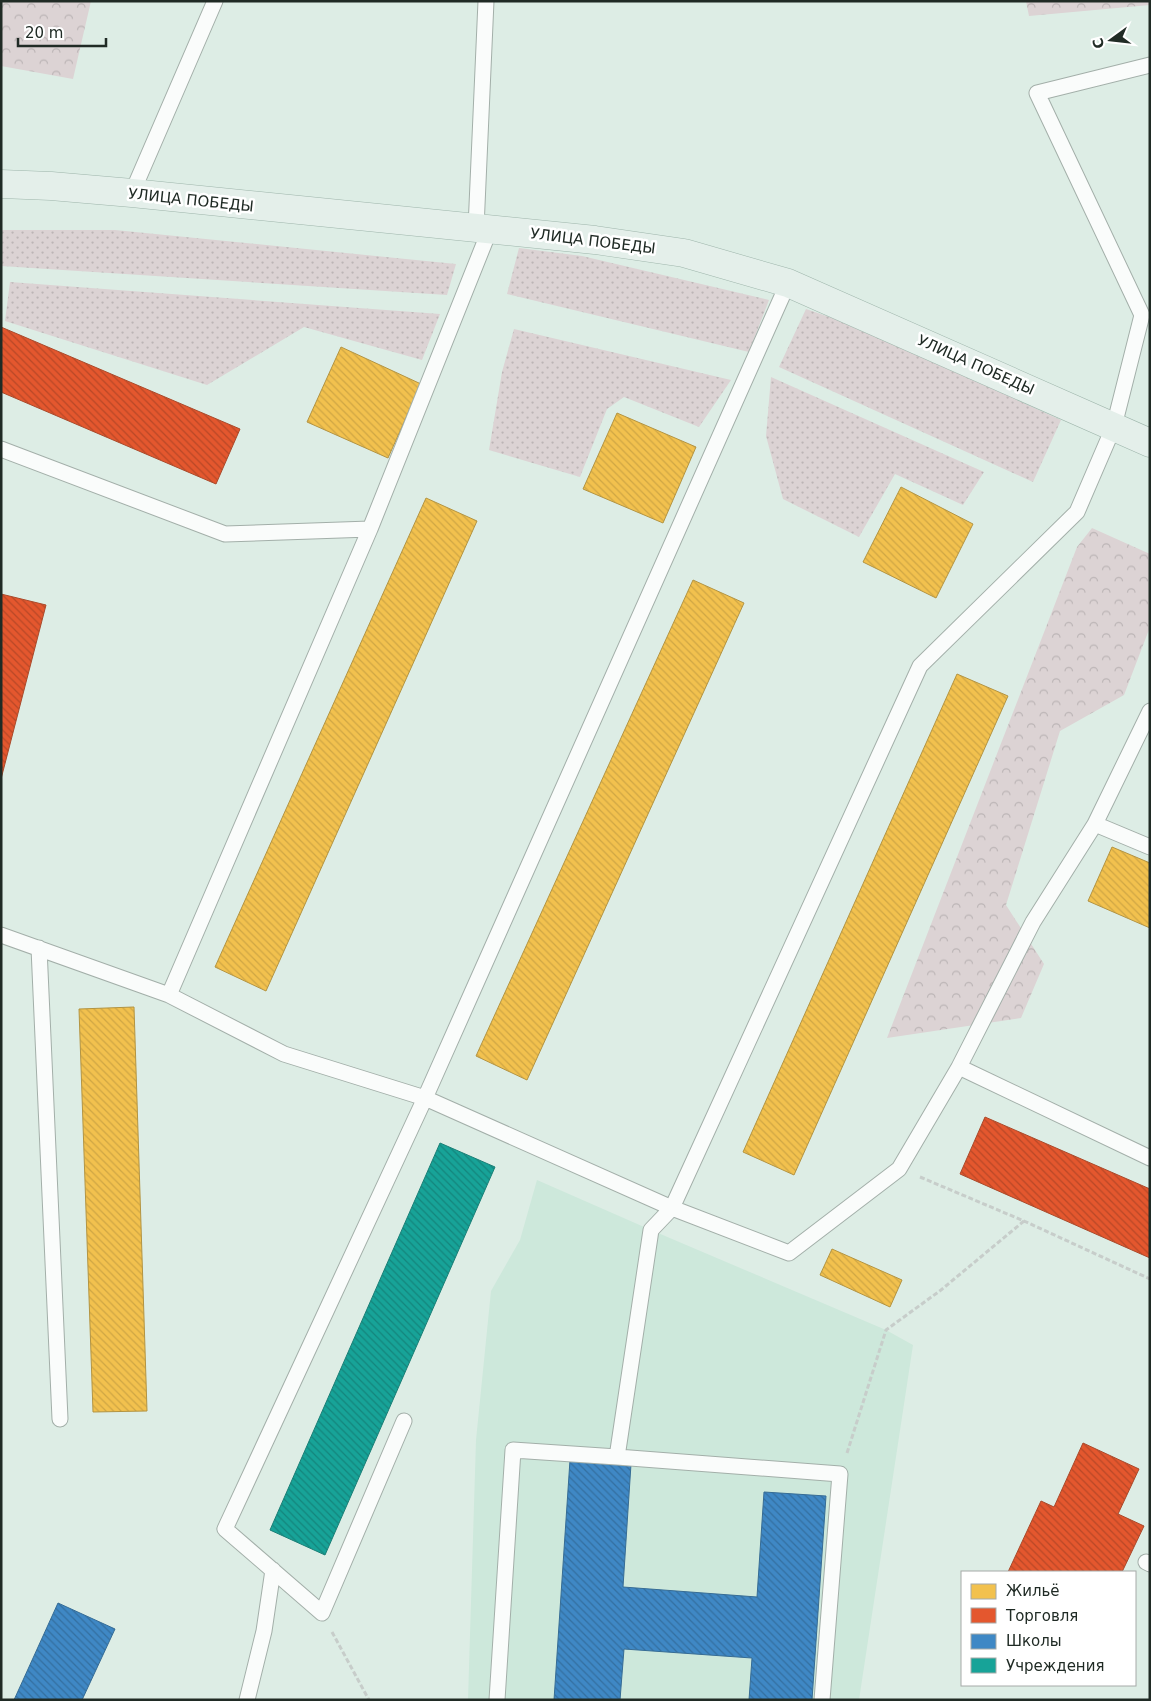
<svg xmlns="http://www.w3.org/2000/svg" width="1151" height="1701" viewBox="0 0 1151 1701" font-family="'DejaVu Sans',sans-serif">
<defs>
<pattern id="green-dots" width="8" height="8" patternUnits="userSpaceOnUse" patternTransform="scale(1.25)"><rect width="8" height="8" fill="#dcd3d4"/><path d="M2 2h.1M6 6h.1" fill="none" stroke="#bcb5b6" stroke-width="1.8" stroke-linecap="round"/></pattern>
<pattern id="forest-crowns" width="20" height="18" patternUnits="userSpaceOnUse" patternTransform="scale(1.25)"><rect width="20" height="18" fill="#dcd3d4"/><path d="M2 6a3 3 0 1 1 6 0M12 15a3 3 0 1 1 6 0" fill="none" stroke="#bcb5b6"/></pattern>
<pattern id="homes-back-hatch" width="6" height="6" patternUnits="userSpaceOnUse" patternTransform="scale(1.25)"><rect width="6" height="6" fill="#f2c14e"/><path d="M-1 5l2 2M0 0l6 6M5-1l2 2" fill="none" stroke="#cfa644"/></pattern>
<pattern id="shops-back-hatch" width="6" height="6" patternUnits="userSpaceOnUse" patternTransform="scale(1.25)"><rect width="6" height="6" fill="#e4572e"/><path d="M-1 5l2 2M0 0l6 6M5-1l2 2" fill="none" stroke="#b84827"/></pattern>
<pattern id="schools-back-hatch" width="6" height="6" patternUnits="userSpaceOnUse" patternTransform="scale(1.25)"><rect width="6" height="6" fill="#3f88c5"/><path d="M-1 5l2 2M0 0l6 6M5-1l2 2" fill="none" stroke="#346fa0"/></pattern>
<pattern id="public-back-hatch" width="6" height="6" patternUnits="userSpaceOnUse" patternTransform="scale(1.25)"><rect width="6" height="6" fill="#17a398"/><path d="M-1 5l2 2M0 0l6 6M5-1l2 2" fill="none" stroke="#14857c"/></pattern>
</defs>
<rect width="100%" height="100%" fill="#ddede5"/>
<path fill="#cde8db" d="M537,1180L651,1230L886,1330L913,1345L859,1700H468L476,1440L491,1291L520,1240Z"/>
<path fill="url(#green-dots)" d="M1,230H115L456,264L447,295L1,266Z
M519,248L582,256L769,300L749,352L507,294Z
M10,282L440,314L422,360L304,327L207,385L5,321Z
M806,309L853,325L1061,420L1033,482L779,367Z
M514,329L731,380L699,427L624,397L607,409L580,477L489,450L502,372Z
M771,377L984,472L963,505L895,474L859,537L783,499L766,436Z"/>
<path fill="url(#forest-crowns)" d="M1,1H91L73,79L1,66Z
M1026,1H1150V5L1029,16Z
M1092,528L1150,554V627L1124,695L1060,731L1006,905L1044,964L1021,1018L887,1038L1077,547Z"/>
<path fill="url(#homes-back-hatch)" stroke="#b39442" d="M341,347L421,384L388,458L307,422Z
M617,413L696,447L663,523L583,489Z
M901,487L973,524L936,598L863,562Z
M426,498L477,521L266,991L215,967Z
M693,580L744,603L527,1080L476,1056Z
M957,674L1008,696L794,1175L743,1152Z
M1112,847L1150,863V928L1088,901Z
M134,1007L147,1411L93,1412L79,1009Z
M832,1249L902,1280L890,1307L820,1275Z"/>
<path fill="url(#shops-back-hatch)" stroke="#a94a2b" d="M1,327L240,429L216,484L1,392Z
M1,594L46,605L1,779Z
M985,1117L1150,1189V1258L960,1174Z
M1083,1443L1139,1469L1118,1514L1144,1526L1122,1572H1008L1041,1501L1054,1507Z"/>
<path fill="url(#schools-back-hatch)" stroke="#366c95" d="M570,1460L631,1464L623,1587L757,1597L764,1492L826,1496L812,1700H749L752,1658L624,1649L620,1700H554Z
M58,1603L115,1629L82,1700H14Z"/>
<path fill="url(#public-back-hatch)" stroke="#1a7f76" d="M440,1143L495,1167L325,1555L270,1530Z"/>
<g fill="none" stroke-linecap="round" stroke-linejoin="round">
<g stroke="#a3afa9" stroke-width="17">
<path id="lane" d="M132,193L215,1
M476,228L486,1
M1,449L225,534L370,529
M1095,824L1150,711
M1150,847L1095,824L1033,922L959,1067L1150,1158
M1,935L169,995L284,1054L425,1098L672,1208L920,666L1077,512L1114,426L1142,315L1037,93L1150,65
M39,948L60,1419
M169,995L370,529L490,229
M404,1421L322,1613L225,1529L425,1098L788,283
M617,1457L840,1474L822,1700
M1146,1562L1150,1564
M247,1700L264,1631L273,1570
M497,1700L513,1450L617,1457L651,1230L672,1208L789,1253L899,1169L959,1067"/>
</g>
<g stroke="#9eb5ab" stroke-width="29">
<path id="primary" d="M1,184L51,186L132,193L595,240L684,253L788,283L1150,443"/>
</g>
<path stroke="#c7cdca" stroke-width="3" stroke-dasharray="5 2.5" stroke-linecap="butt" d="M920,1177L1024,1221L1150,1279
M847,1453L886,1330L941,1290L1024,1221
M332,1632L369,1700"/>
<use href="#lane" stroke="#fafcfb" stroke-width="15"/>
<use href="#primary" stroke="#e4efea" stroke-width="28"/>
</g>
<g text-anchor="middle" stroke-width="5" stroke-linejoin="round" paint-order="stroke">
<g font-size="15" fill="#202b25" stroke="#fff">
<text transform="translate(191 200) rotate(6)" y="5">УЛИЦА ПОБЕДЫ</text>
<text transform="translate(593 241) rotate(7)" y="5">УЛИЦА ПОБЕДЫ</text>
<text transform="translate(976 365) rotate(24)" y="5">УЛИЦА ПОБЕДЫ</text>
</g>
</g>
<rect width="1151" height="1701" fill="none" stroke="#202b25" stroke-width="5"/>
<rect x="961" y="1571" width="175" height="115" fill="#ffffff" stroke="#a6aaa8"/>
<rect x="971" y="1584" width="25" height="15" fill="#f2c14e" stroke="#a6aaa8"/>
<text x="1006" y="1596" font-size="15" fill="#202b25">Жильё</text>
<rect x="971" y="1608" width="25" height="15" fill="#e4572e" stroke="#a6aaa8"/>
<text x="1006" y="1621" font-size="15" fill="#202b25">Торговля</text>
<rect x="971" y="1634" width="25" height="15" fill="#3f88c5" stroke="#a6aaa8"/>
<text x="1006" y="1646" font-size="15" fill="#202b25">Школы</text>
<rect x="971" y="1658" width="25" height="15" fill="#17a398" stroke="#a6aaa8"/>
<text x="1006" y="1671" font-size="15" fill="#202b25">Учреждения</text>
<g transform="translate(1111 40) rotate(255)" stroke="#ffffff" stroke-width="4" paint-order="stroke">
<path d="M0-4L9 19L0 12L-9 19Z" fill="#202b25"/>
<text y="-8" font-size="14" font-weight="bold" text-anchor="middle" fill="#202b25">С</text>
</g>
<path d="M18 38v8h88v-8" fill="none" stroke="#202b25" stroke-width="2.5"/>
<text x="25" y="38" font-size="15" fill="#202b25" stroke="#ffffff" stroke-width="4" paint-order="stroke">20 m</text>
</svg>
